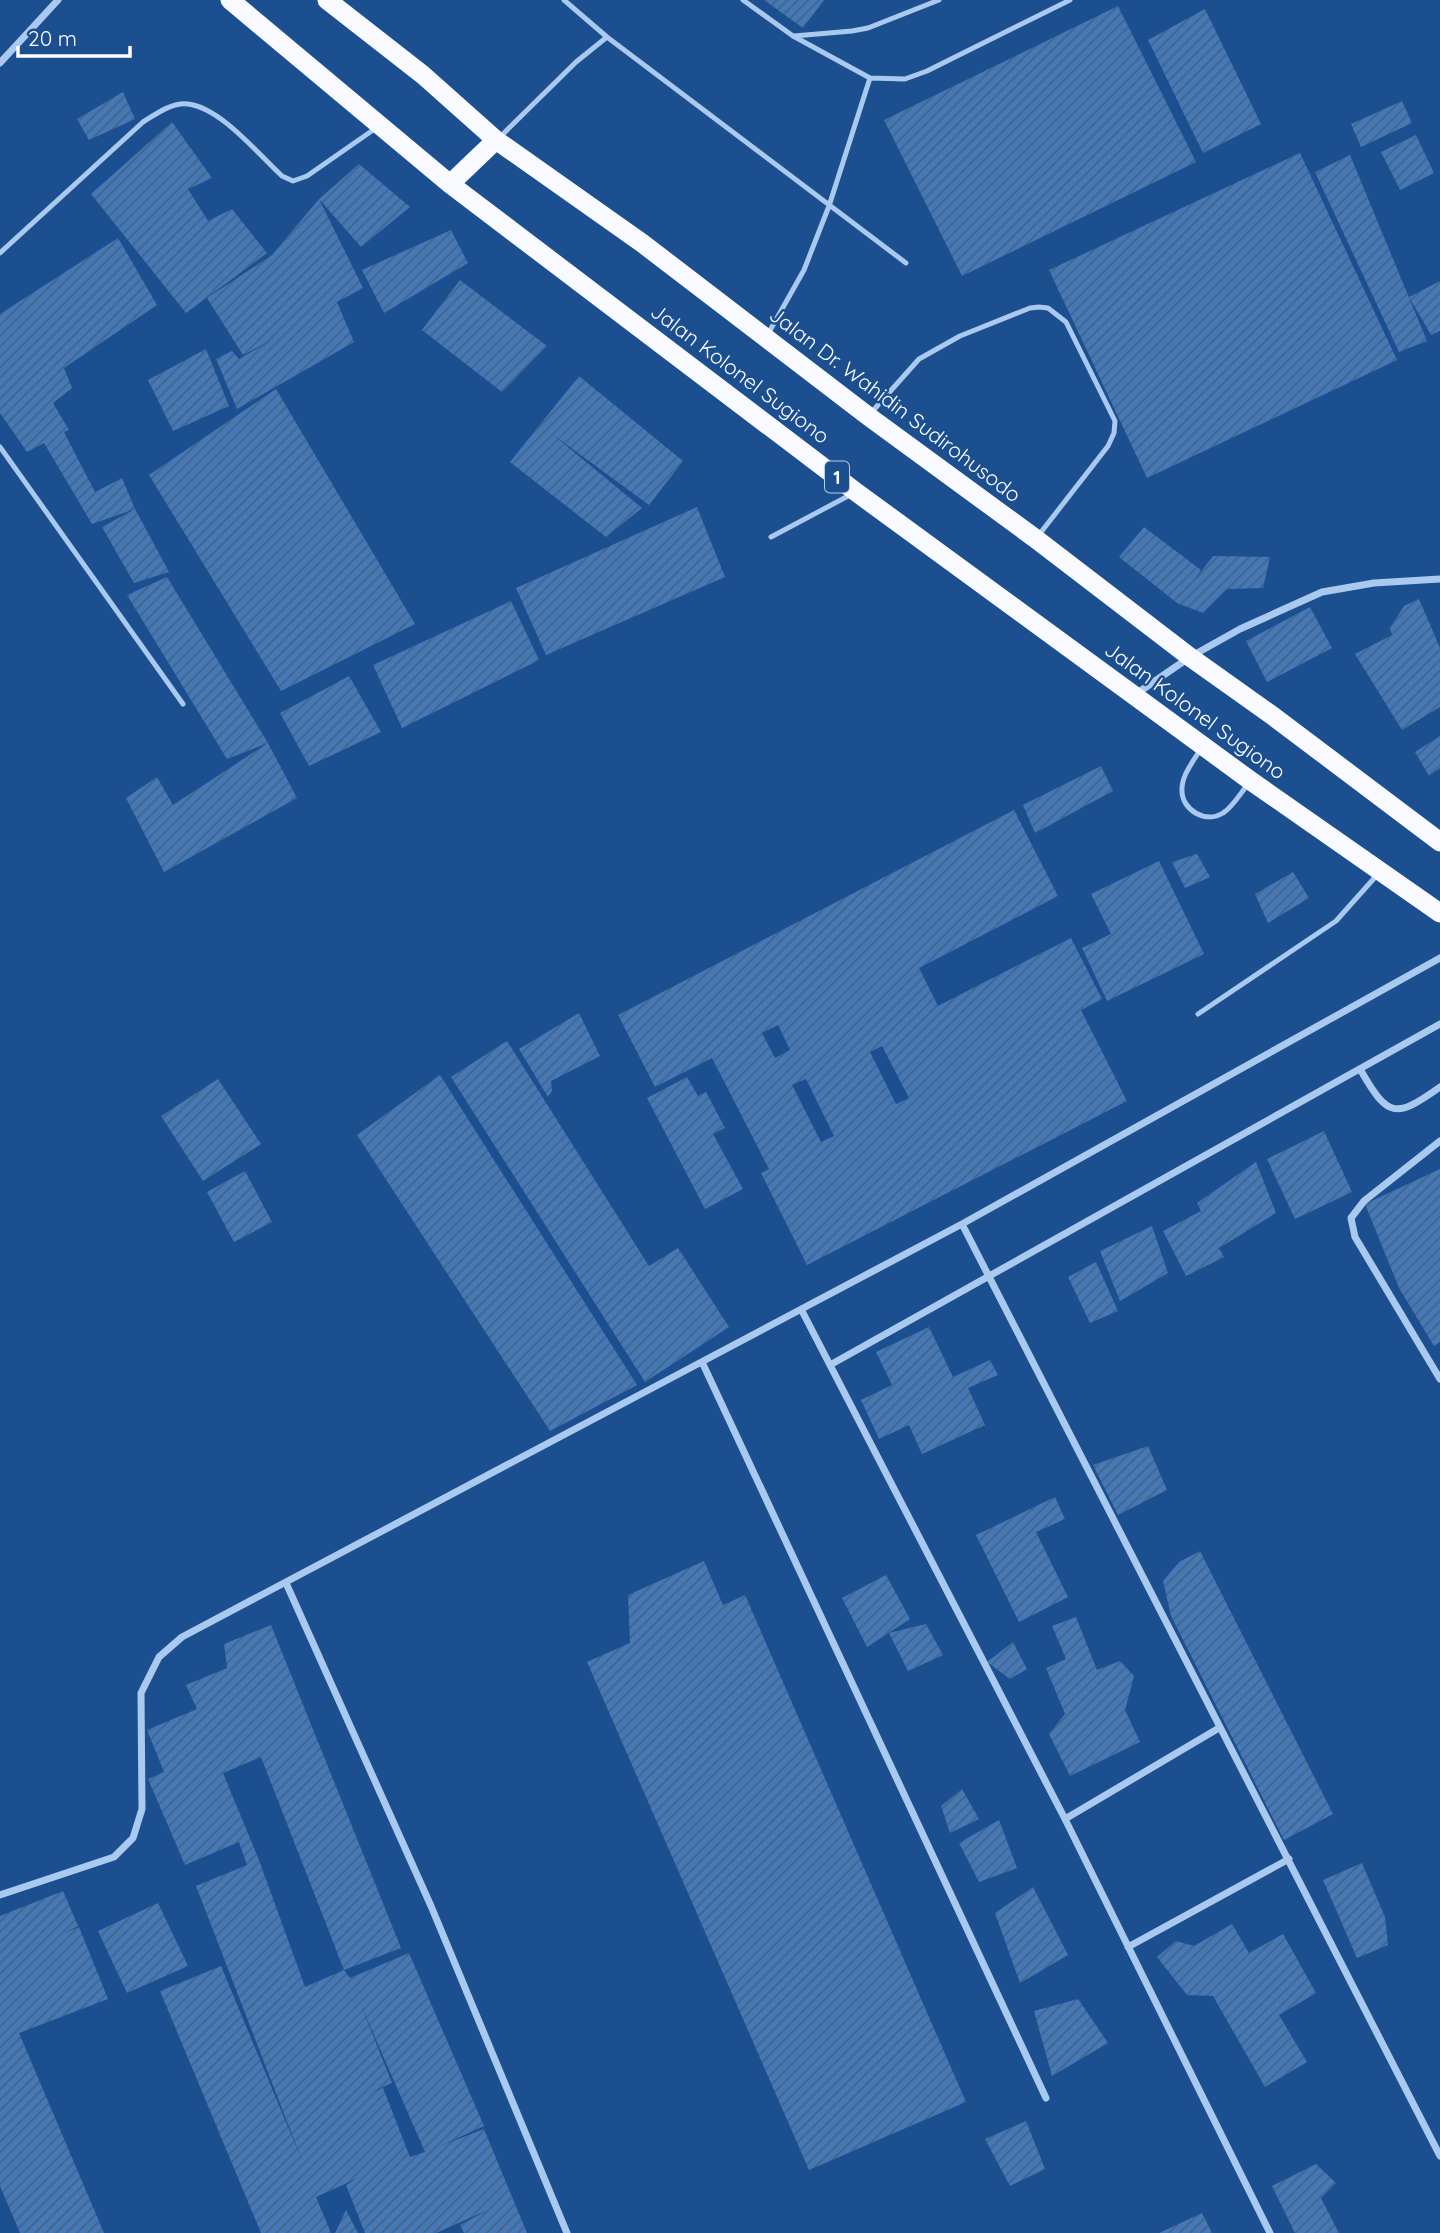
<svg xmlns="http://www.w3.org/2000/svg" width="1440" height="2233" viewBox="0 0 1440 2233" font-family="Quicksand,sans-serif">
<defs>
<pattern id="building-hatch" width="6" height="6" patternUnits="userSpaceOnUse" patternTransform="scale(1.75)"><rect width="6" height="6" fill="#4478b7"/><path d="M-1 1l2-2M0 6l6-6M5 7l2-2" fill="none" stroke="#486282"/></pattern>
</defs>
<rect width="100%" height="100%" fill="#1b4f8f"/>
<path fill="url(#building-hatch)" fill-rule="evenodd" d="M764,0H824L803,28Z
M1118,6L1196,162L962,276L884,120Z
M1205,9L1261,124L1203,153L1148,40Z
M123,92L135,119L89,140L77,119Z
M1402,101L1412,123L1361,147L1351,124Z
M172,122L212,178L188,189L208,221L232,209L267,253L186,313L91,194Z
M1416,135L1434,173L1400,190L1381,152Z
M1300,153L1397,360L1147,478L1049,270Z
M1350,155L1427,341L1399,352L1315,172Z
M359,164L410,207L361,247L319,199Z
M319,199L363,288L337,302L354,342L237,409L216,359L232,351L239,359L276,338L243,355L207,298L272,255Z
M451,230L468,263L384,313L362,270Z
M118,238L157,305L64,368L72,388L53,403L69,430L64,432L95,492L122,478L135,509L169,572L134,583L102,527L135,509L92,524L44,443L27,452L0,413V314Z
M460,280L547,346L502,392L422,330Z
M1440,281V331L1431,335L1409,297Z
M206,349L229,406L173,431L148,380Z
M579,376L683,461L649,505L552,434L642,508L606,537L510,462Z
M276,389L415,624L281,691L149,475Z
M697,507L725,577L546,655L516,588Z
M1144,527L1201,570L1194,581L1213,556L1270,557L1263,588L1227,589L1203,613L1177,603L1119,557Z
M167,577L268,743L297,798L164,872L126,798L157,777L173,805L268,743L227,759L127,595Z
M1419,599L1440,648V707L1402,730L1355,654L1392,635L1390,628L1404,606Z
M511,601L539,660L402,728L373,665Z
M1310,607L1332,648L1267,682L1246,641Z
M349,676L381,732L309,766L280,713Z
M1440,736V768L1429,776L1415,752Z
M1101,766L1113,791L1035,833L1023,805Z
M1014,810L1058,896L919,968L938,1006L1071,938L1102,999L1081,1010L1127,1101L807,1265L761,1173L769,1169L712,1058L655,1087L618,1015ZM778,1025L790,1050L775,1058L762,1033ZM882,1046L909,1098L896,1104L870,1052ZM806,1079L834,1136L821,1142L792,1085Z
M1197,854L1210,877L1185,888L1172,862Z
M1159,861L1204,954L1107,1001L1082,948L1111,934L1091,894Z
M1293,872L1309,898L1268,923L1255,894Z
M579,1013L600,1056L551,1081L552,1091L548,1097L519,1049Z
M507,1041L649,1266L678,1248L729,1327L645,1382L451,1077Z
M440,1075L637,1385L550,1431L357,1135Z
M687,1077L698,1096L706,1092L725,1128L713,1134L743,1189L705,1209L647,1098Z
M218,1079L261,1144L203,1181L161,1116Z
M1324,1131L1352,1192L1295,1219L1267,1159Z
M1256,1162L1276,1213L1219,1248L1224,1257L1186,1276L1163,1231L1201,1211L1197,1203Z
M1440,1169V1342L1434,1346L1399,1288L1365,1204Z
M245,1171L272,1222L234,1242L207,1192Z
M1152,1226L1168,1273L1120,1301L1100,1251Z
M1096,1262L1118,1311L1090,1323L1068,1277Z
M929,1327L953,1377L990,1360L998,1375L968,1388L985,1425L922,1454L909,1425L879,1439L861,1400L892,1385L876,1352Z
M1148,1446L1167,1490L1118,1515L1093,1465Z
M1055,1497L1065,1519L1036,1532L1068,1597L1019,1622L976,1535Z
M1200,1551L1333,1814L1284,1840L1171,1616L1163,1581L1179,1562Z
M704,1561L723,1605L745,1595L966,2102L809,2170L587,1662L630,1643L628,1595Z
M886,1575L910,1619L867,1647L842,1598Z
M1076,1617L1097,1670L1120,1661L1134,1676L1125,1710L1140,1742L1070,1776L1049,1734L1065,1714L1046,1668L1066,1659L1052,1626Z
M926,1624L943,1655L908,1671L889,1633Z
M271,1625L401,1948L344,1970L261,1757L223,1773L259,1860L305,1987L344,1970L350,1978L409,1953L484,2126L440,2146L484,2129L527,2233H464L460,2225L490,2209L436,2233H365L346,2185L358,2178L316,2197L331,2233H261L160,1991L221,1966L303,2163L196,1886L247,1865L239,1842L185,1865L148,1779L164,1772L147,1730L197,1709L186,1685L227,1668L224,1644ZM360,2003L425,2152L410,2157L383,2088L372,2092L392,2083Z
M1013,1642L1027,1669L1010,1679L987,1662Z
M962,1789L979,1819L950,1833L941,1806Z
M999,1820L1017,1868L979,1882L959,1843Z
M1362,1863L1385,1917L1388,1945L1357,1958L1323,1880Z
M1033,1887L1068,1955L1020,1983L995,1913Z
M63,1891L78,1926L64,1933L79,1927L108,1999L19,2033L104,2233H20L0,2186V1916Z
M158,1903L188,1966L127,1993L98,1931Z
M1232,1924L1249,1953L1283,1934L1316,1993L1279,2015L1307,2062L1265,2087L1213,1996L1187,1995L1157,1957L1176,1941L1194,1946Z
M1078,1999L1108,2043L1052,2076L1034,2011Z
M1026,2121L1045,2169L1010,2186L985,2139Z
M1316,2164L1336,2183L1321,2198L1339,2233H1295L1272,2186Z
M346,2210L358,2233H335Z
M1202,2213L1212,2233H1159Z"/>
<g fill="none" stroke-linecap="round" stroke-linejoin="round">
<path stroke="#a9c9ee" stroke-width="5" d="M564,0L607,37L906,263
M743,0L793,36L870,78L905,79L927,71L1070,0
M794,36L852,31L868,28L939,0
M500,137L576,62L607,37
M0,253L143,122C156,114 172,102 188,104C221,108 258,154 282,176L293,181L307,176L376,128
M768,334L804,270L829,206L870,78
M870,414L919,359L960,336L1030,308L1039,307L1048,308L1066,322L1115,421L1114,433L1108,446L1038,536
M0,447L183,704
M771,537L850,495
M1200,750C1193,762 1181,776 1182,791C1182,810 1206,824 1223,813C1233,807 1241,792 1249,783
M1198,1014L1336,921L1377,875"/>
<path stroke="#a9c9ee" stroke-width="7" d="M0,63L58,0
M1136,694L1190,657L1240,629L1322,592L1374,583L1440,579
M1360,1069C1388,1118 1395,1119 1440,1087
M1440,1141L1364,1201L1351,1218L1355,1237L1440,1379
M962,1224L1440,2156
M801,1309L1065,1819L1270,2233
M702,1362L1046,2098
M830,1365L1440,1024
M286,1583L431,1906L567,2233
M1065,1819L1219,1728
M0,1895L114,1857L133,1838L142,1809L141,1693L159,1657L182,1637L962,1224L1440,958
M1128,1947L1289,1859"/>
<path stroke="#f8faff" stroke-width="19" d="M230,0L450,184L856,492L1251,781L1440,913
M327,0L423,75L496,140L642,243L868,416L1036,539L1190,657L1273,716L1440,842
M450,184L496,140"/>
</g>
<g text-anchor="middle" stroke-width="5" stroke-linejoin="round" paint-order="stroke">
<rect fill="#1b4f8f" stroke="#bbcadd" stroke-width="2" x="825" y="461.5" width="24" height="31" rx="5"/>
<g font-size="19" font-weight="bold" fill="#fff">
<text x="837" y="484">1</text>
</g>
<g font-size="21" fill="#fff" stroke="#1b4f8f">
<text transform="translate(740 374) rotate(37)" y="7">Jalan Kolonel Sugiono</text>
<text transform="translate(895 405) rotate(37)" y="7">Jalan Dr. Wahidin Sudirohusodo</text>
<text transform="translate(1195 711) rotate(36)" y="7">Jalan Kolonel Sugiono</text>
</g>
</g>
<path d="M18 46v10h112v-10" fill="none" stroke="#ffffff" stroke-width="3.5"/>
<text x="28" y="46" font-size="21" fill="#ffffff" stroke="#1b4f8f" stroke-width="5" paint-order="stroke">20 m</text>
</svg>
